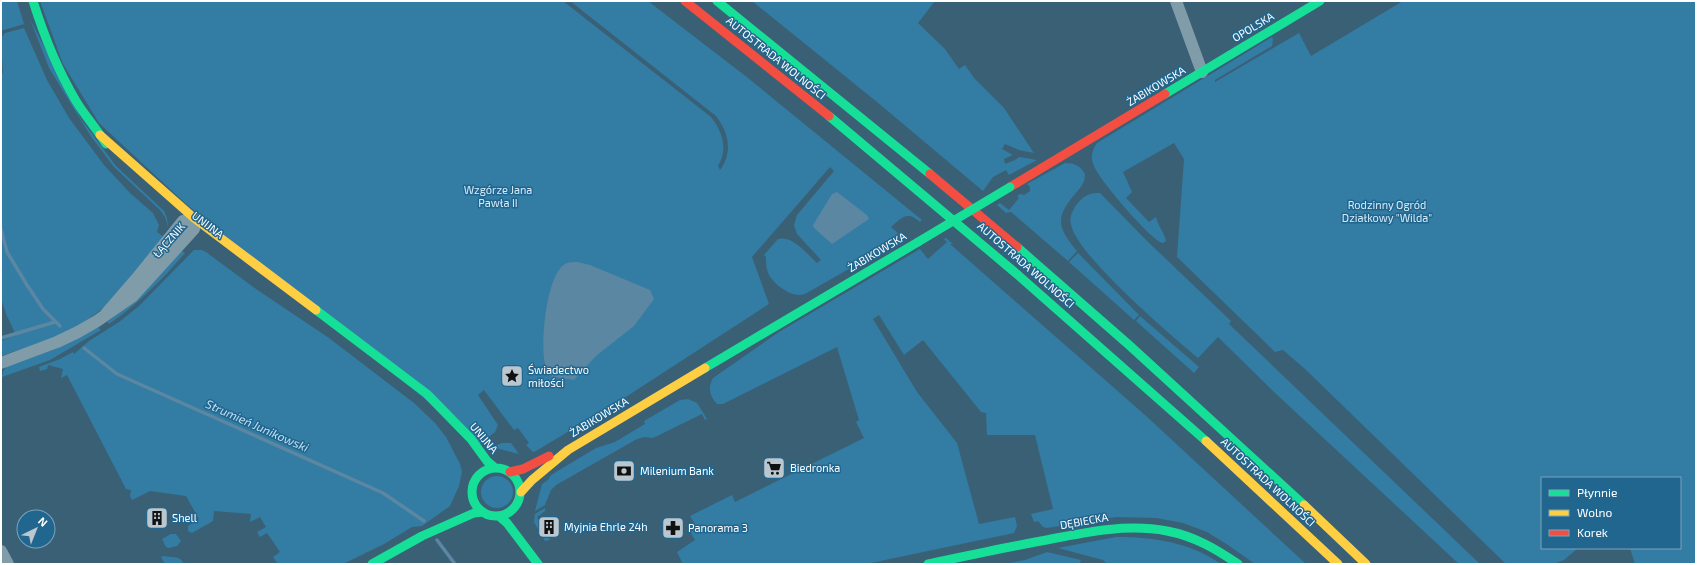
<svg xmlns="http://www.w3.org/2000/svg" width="1697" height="565" viewBox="0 0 1697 565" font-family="'Exo 2',sans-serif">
<rect width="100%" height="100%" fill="#3a6076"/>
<path fill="#337ca3" d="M1,1H17L24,24L4,30H1Z
M40,1H563L711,117C723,132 728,150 718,166L720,170C733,152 729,133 716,116L570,1H648L748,78L922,220L920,222C907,211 903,217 891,227L903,238L805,294C792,299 773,284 768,273C766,267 766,262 766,257L764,255L778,239C793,235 807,254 817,263L821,260L797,234L794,225L797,215L834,171L830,167L752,257L769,304L615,404L575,426L566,433L536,451L533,452L526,445L529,443L518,428L514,430L484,390L478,395L498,425L495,432L480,444L185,203L99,123L63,64Z
M752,1H935L918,23L945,49L959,69L965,65L974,78L1004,108L1034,153L1019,150L1005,144L1002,149L1013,155L1004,159L1005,164L1015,160L1019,157L1037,160L1009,175L1006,170L993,177L983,191L877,102Z
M1403,1H1696V564H1635L1630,548H1680V478H1542V548H1578L1564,560L1553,564H1506L1304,368L1283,350L1275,352L1177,257L1184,159L1174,143L1123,172L1132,192L1126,198L1149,222L1156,217C1158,226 1164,232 1166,241L1163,243C1152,242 1098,178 1094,166C1090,157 1092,150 1097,143L1272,37L1273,40L1272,46L1215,80V82L1299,33L1311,56Z
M30,19L81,119L116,166L164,211L167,218L168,227L165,217L160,210L114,167L90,135L49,68Z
M24,28L47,80L69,118L104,165L130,193L153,213L159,225L157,232L164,237L109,304L91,317L75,328L53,338L1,356V341L16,335L6,314L1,298V71L3,74L1,38L5,33Z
M1065,163C1074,163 1081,166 1085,174C1085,183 1081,187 1075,194C1055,218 1057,227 1077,251L1068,261L1011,212L1006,213L997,205L1000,203L1009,210L1019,198L1017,196L1020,194L1024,195L1030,191V187L1027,184Z
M1097,193H1100L1146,240L1231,321L1229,324L1480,564H1459L1274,392L1218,337L1198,358C1172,336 1075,254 1071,224C1069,217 1073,210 1077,204C1083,197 1088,193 1097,193Z
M946,238L953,244H950L1145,415L1306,564H1255L1228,545L1207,532L1183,523L1156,518L1116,517L1047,528L1043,527L1038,521L1034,522L1031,514L1053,509L1035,435H987L986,413L981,412L923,340L904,355L879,315L873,319L917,392L957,443L979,524L1015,517L1017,526L1014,533L866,564H683L677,552L695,540L688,528L695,524L690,516L732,495L735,502L864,438L856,422L859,420L837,347L723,404H717C709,396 708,387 713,378L779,332L920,249L928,259L947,242L944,239Z
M194,250H202L206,252L256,289L329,338L414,403L435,423L446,437L460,464L462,472L459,486L450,506L422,526L412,527L384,544L343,564H278L273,557L280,552L267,533L260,537L257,532L266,527L260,517L250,522L251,514L214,511L213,521L192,533L188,531V526L199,519L186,496L150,491L132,500L130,496L131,490L126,489L67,375L61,378L63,369L48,365L47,369L40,371L39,367L60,359L73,352L74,354L89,341L119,322L139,306Z
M182,251L185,253C162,280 138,304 109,324L107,322L131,304Z
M1078,253L1139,315L1134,320L1069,262Z
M1140,316L1199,367L1194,373L1136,321Z
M98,327L101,330L50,360L2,377L3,371L7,366L81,337Z
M688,399L697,403L707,419L705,420L702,414L653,438L644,437L637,439L556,485L551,490L545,505L535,511L542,484L548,480L551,475L596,448L615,442L645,424L644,421L680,400Z
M502,443H511L519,454L492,447Z
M481 492a16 16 0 1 1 32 0a16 16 0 1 1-32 0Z
M545,508V511L537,517L550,540L545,541L534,522L535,514Z
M171,534H176L181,541L177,546L169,548L166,547L162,539Z
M1116,537C1154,537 1189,542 1221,564H1107L1103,560L1058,548Z
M1047,552L1081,560L1079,564H1005L1025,560Z
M164,556C172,558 178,555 183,562L180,564H165L161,557Z"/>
<path fill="#5b87a2" d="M837,192L867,215L869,219L832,244L814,228L813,225L832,194Z
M577,262L590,265L650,290L654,299L634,326L596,356L574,380L549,376C548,372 546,368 545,364C540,345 546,271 567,263C570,262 574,262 577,262Z"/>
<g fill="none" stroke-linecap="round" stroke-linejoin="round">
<path stroke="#5b87a2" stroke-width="3.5" d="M1,229L7,252L27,285L43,309L60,326
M1,338L55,322
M84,348L117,374L383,493L424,521
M437,540L455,564"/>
<path stroke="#819ca9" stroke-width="12" d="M1176,1L1202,72
M1,363L57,342L78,332L97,321L133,296L194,229V218L183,221L137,278L105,315
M1,551L8,564"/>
<path stroke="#16e098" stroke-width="9" d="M33,1C44,36 57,69 76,101C85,116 97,129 106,144
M717,1L930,174
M1165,94L1320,1
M829,116L1018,275L1206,441
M1017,247L1129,345L1304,505
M316,310L427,394L471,439L487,461L495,468
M705,368L918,242
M472 492a24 24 0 1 1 48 0a24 24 0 1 1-48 0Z
M499,516L507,523L538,564
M372,564L422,536L474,513L483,512
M928,564C966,556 1003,548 1041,541C1082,533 1125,523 1167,531C1194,536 1216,549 1238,564"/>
<path stroke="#ffcf43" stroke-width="9" d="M100,135L194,218L316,310
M1206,441L1338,564
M521,492L532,480L568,450L705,368
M1304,505L1366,564"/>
<path stroke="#f24e42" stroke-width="9" d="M685,1L829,116
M930,174L1017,247
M1010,187L1165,94
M510,472L523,469L549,456"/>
<path stroke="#16e098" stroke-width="9" d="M918,242L1010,187"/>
</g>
<defs>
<g id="sight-square" transform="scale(1.15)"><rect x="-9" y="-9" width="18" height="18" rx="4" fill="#bac7cf" stroke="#21668f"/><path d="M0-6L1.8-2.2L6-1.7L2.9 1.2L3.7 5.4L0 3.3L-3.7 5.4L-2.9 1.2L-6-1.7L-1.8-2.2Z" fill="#111"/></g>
<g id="supermarket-square" transform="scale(1.15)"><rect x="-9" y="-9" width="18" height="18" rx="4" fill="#bac7cf" stroke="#21668f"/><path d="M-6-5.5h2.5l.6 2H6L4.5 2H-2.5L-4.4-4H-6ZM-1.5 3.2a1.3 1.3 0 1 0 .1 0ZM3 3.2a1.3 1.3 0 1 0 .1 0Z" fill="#111"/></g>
<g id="bank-square" transform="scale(1.15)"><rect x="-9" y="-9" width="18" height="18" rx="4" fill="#bac7cf" stroke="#21668f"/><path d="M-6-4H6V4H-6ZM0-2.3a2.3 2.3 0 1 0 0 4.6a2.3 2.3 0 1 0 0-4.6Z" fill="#111"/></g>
<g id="building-square" transform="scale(1.15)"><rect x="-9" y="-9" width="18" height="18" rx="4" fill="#bac7cf" stroke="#21668f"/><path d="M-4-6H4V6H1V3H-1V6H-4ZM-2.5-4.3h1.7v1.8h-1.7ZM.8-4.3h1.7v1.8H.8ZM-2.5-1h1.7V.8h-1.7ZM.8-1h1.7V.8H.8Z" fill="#111"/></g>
<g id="pharmacy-square" transform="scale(1.15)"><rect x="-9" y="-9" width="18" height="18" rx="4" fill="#bac7cf" stroke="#21668f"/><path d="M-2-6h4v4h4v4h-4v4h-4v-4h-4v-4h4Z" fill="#111"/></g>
</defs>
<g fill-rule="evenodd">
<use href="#sight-square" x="512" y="376"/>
<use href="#supermarket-square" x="774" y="468"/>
<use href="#bank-square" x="624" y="471"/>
<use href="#building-square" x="157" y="518"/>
<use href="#building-square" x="549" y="527"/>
<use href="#pharmacy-square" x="673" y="528"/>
</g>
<g text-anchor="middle" stroke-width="3" stroke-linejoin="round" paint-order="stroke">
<g font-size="11" fill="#fff" stroke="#21668f">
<text transform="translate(1253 27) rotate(-31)" y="4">OPOLSKA</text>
<text transform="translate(776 58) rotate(39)" y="4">AUTOSTRADA WOLNOŚCI</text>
<text transform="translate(1156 86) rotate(-31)" y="4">ŻABIKOWSKA</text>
<text transform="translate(208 225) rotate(37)" y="4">UNIJNA</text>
<text transform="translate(169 240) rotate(-49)" y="4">ŁĄCZNIK</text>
<text transform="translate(877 252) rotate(-31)" y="4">ŻABIKOWSKA</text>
<text transform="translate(1026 265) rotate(41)" y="4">AUTOSTRADA WOLNOŚCI</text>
<text transform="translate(599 417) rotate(-31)" y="4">ŻABIKOWSKA</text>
<text transform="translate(484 438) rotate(50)" y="4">UNIJNA</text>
<text transform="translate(1268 482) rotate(43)" y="4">AUTOSTRADA WOLNOŚCI</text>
<text transform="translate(1084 521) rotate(-10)" y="4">DĘBIECKA</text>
</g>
<g font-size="11" fill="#d6edf9" stroke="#21668f">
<text x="498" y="194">Wzgórze Jana<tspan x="498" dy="13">Pawła II</tspan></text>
<text x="1387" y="209">Rodzinny Ogród<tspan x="1387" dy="13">Działkowy "Wilda"</tspan></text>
</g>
<g font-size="11" fill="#fff" stroke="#21668f" text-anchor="start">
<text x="528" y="374">Świadectwo<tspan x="528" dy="13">miłości</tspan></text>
<text x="790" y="472">Biedronka</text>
<text x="640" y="475">Milenium Bank</text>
<text x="172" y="522">Shell</text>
<text x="564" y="531">Myjnia Ehrle 24h</text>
<text x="688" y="532">Panorama 3</text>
</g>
<g font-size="12" font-style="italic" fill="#c0e2f4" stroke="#21668f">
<text transform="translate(257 426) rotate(24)" y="4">Strumień Junikowski</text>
</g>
</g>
<rect width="1697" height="565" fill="none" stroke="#ffffff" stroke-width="4"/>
<rect x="1541" y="477" width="140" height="72" fill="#21668f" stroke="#7aa3bc"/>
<rect x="1549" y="490" width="20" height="6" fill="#16e098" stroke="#7aa3bc"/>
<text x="1577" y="497" font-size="12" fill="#ffffff">Płynnie</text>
<rect x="1549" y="510" width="20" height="6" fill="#ffcf43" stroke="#7aa3bc"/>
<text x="1577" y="517" font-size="12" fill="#ffffff">Wolno</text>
<rect x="1549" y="530" width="20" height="6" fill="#f24e42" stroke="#7aa3bc"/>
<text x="1577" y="537" font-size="12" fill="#ffffff">Korek</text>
<g transform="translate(36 529) rotate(43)"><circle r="19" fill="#21668f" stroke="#7aa3bc"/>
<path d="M0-3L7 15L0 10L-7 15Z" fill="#bac7cf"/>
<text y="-6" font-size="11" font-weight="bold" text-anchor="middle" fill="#ffffff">N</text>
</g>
</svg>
